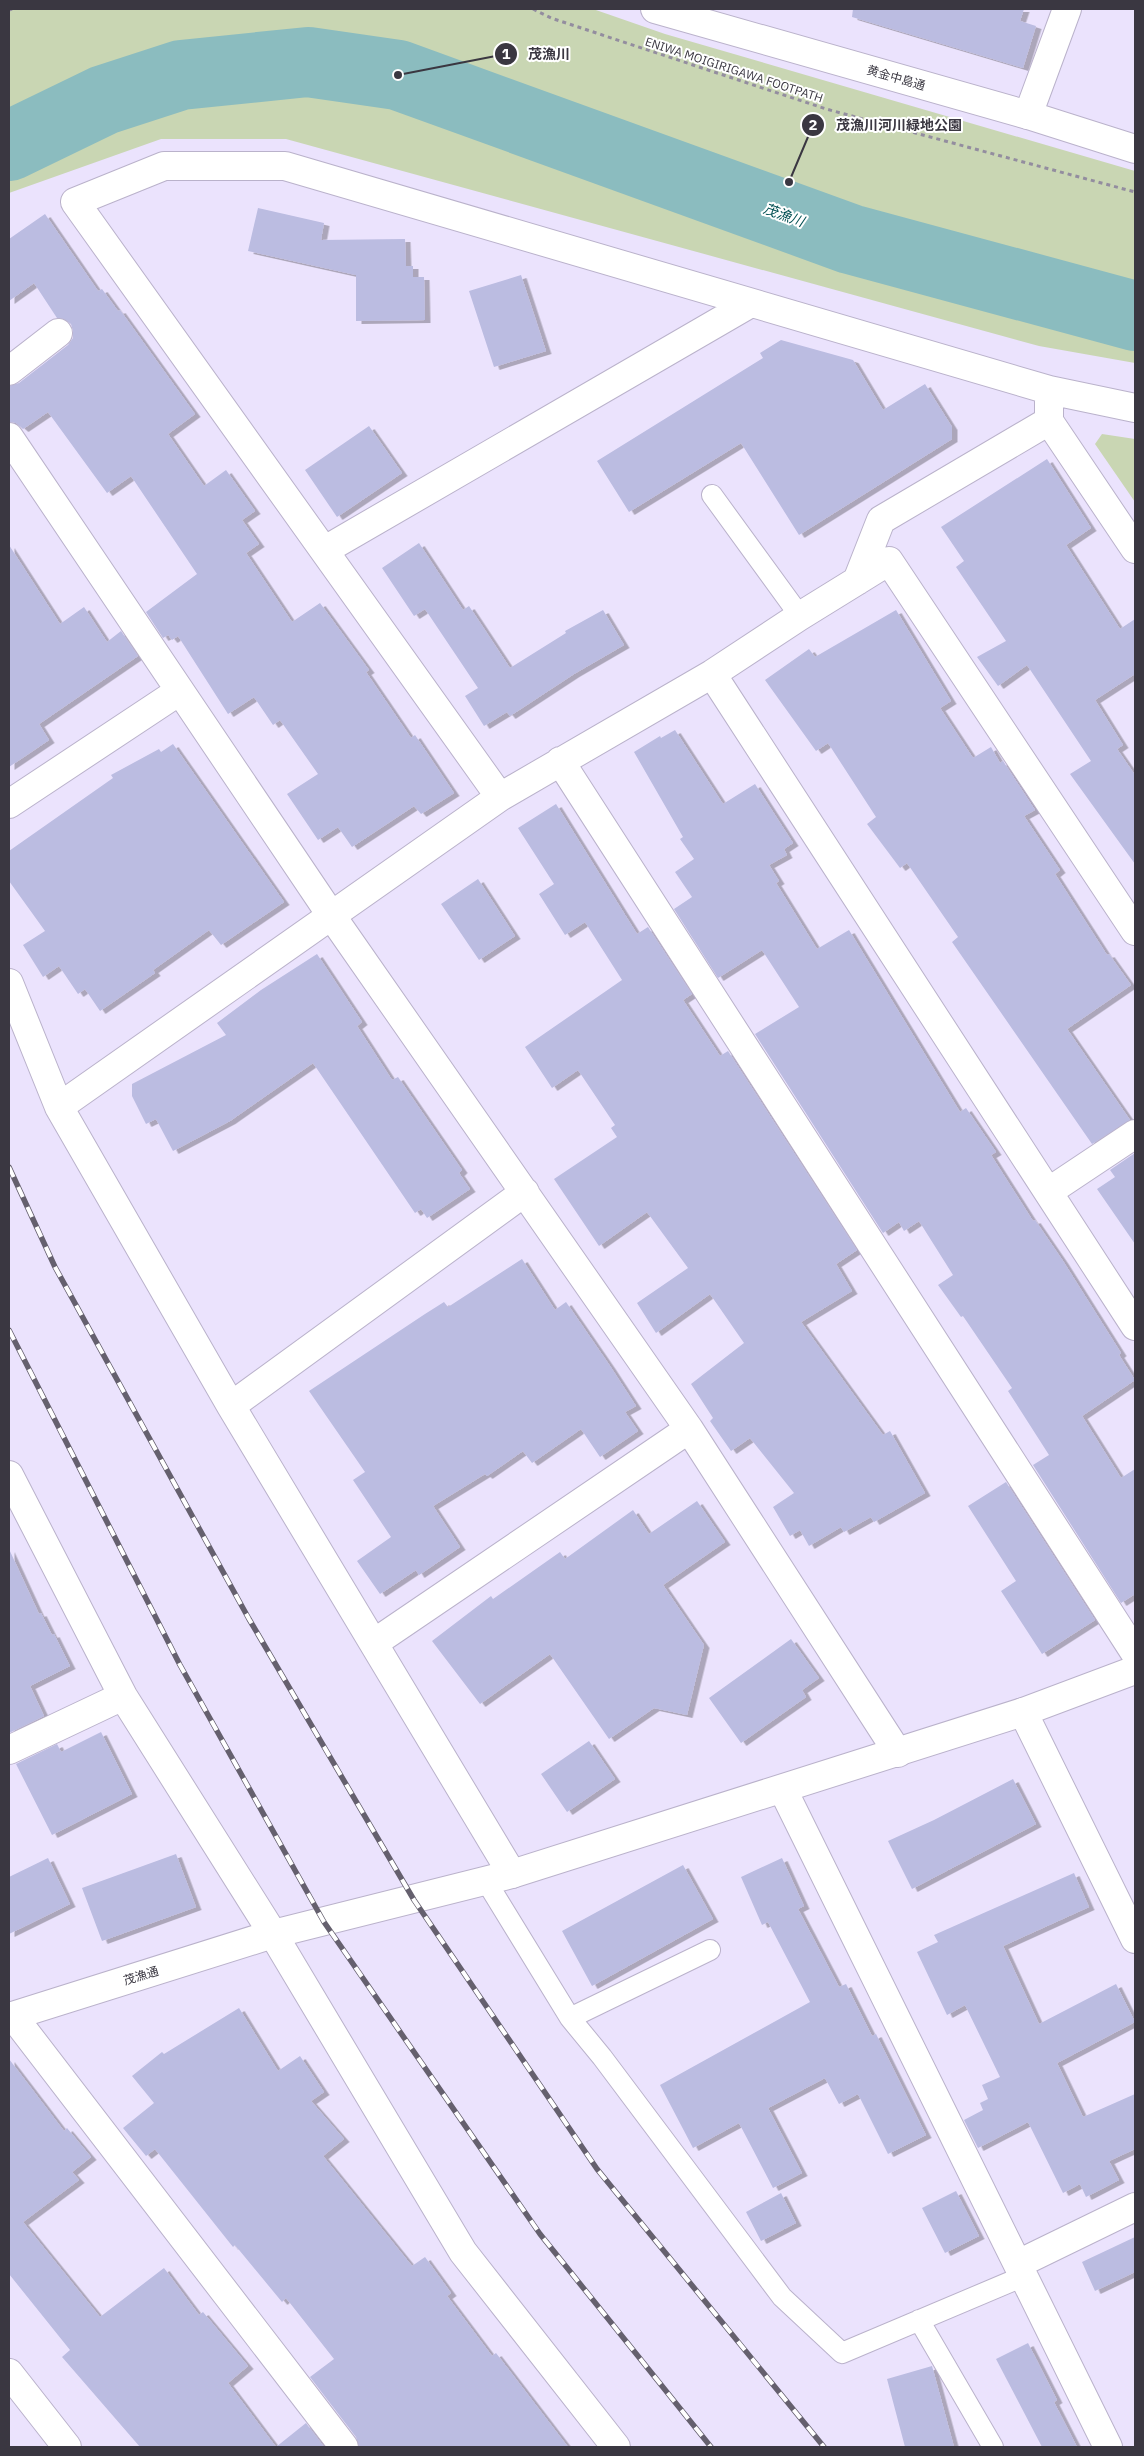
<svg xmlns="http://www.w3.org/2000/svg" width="1144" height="2456" viewBox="0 0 1144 2456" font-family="'IBM Plex Sans','Noto Sans JP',sans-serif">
<defs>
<filter id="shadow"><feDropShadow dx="5.5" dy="3" stdDeviation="0" flood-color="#0004"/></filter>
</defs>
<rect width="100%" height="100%" fill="#ebe3fd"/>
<path fill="#c9d6b3" d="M12,9H593L665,34L1135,171V363L1039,346L286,139H161L9,193V10Z
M1102,434L1135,439V502L1095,444Z"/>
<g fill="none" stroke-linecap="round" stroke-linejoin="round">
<path stroke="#8bbcbf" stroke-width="70" d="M9,146L104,100L181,75L308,62L398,75L850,239L1135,316"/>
</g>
<path fill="#bbbce1" filter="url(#shadow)" d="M853,9H1024L1020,21L1036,26L1023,68L852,17Z
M258,208L324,223L321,240L405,239L406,266H413V277H424L425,320L356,321V275L248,251Z
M45,214L98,291L102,289L118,311L120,310L195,414L168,434L204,486L226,470L255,511L242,520L259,544L246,553L292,622L320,603L369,670L366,672L411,738L415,735L454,793L421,814L414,806L352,847L338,827L318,840L287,794L318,774L280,720L273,725L254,697L228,714L178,636L172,640L168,635L163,638L146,612L197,574L131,476L107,493L48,412L23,429L16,423L9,422V386L19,383L68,345L73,338V331L71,324L64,319L57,318L34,283L9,301V239Z
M521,275L546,351L494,367L469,291Z
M781,340L853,360L883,410L925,384L952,427V439L799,535L741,443L629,512L597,461L763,358L760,353Z
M369,426L402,473L337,517L305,470Z
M1047,459L1091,528L1066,545L1120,629L1135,619V674L1095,700L1123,745L1117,749L1135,775V864L1070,774L1091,761L1027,665L998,686L977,657L1006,641L956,567L964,561L941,527Z
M419,543L463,610L469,606L510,668L566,633L565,631L603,610L624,645L574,674L510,716L507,712L484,726L465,696L478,688L425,609L414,616L382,568Z
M9,545L60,624L84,607L107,642L121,631L138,656L39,724L49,740L9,767Z
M896,610L951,701L940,708L973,758L991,747L1000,763L1003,761L1035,810L1024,816L1060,870L1055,874L1107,955L1109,954L1131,985L1067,1029L1130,1120L1092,1144L952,942L958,937L907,863L900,868L867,824L876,817L828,743L816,751L765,680L809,649L815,657Z
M675,730L723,804L755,784L793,843L784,849L787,855L769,865L779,881L776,883L817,949L849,930L960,1112L966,1108L996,1152L991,1155L1033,1221L1035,1220L1063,1261L1121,1353L1119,1355L1135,1380L1082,1416L1121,1478L1135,1469V1594L1121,1603L1033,1465L1049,1455L1008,1391L1012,1388L963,1316L961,1317L938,1285L953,1275L919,1221L904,1231L899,1222L883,1233L755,1034L799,1007L762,950L718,978L674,909L692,897L675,872L694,859L680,839L683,837L634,752L660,736L661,738Z
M173,744L284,902L221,945L209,930L153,970L155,973L100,1011L85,989L78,994L59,966L43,977L23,945L45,931L9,881V851L113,778L111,775L159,749L161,752Z
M556,804L637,934L648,927L692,994L683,1000L720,1056L728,1051L857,1250L836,1264L852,1291L801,1322L883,1435L890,1431L925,1493L874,1522L871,1517L844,1532L841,1527L809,1546L800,1530L790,1536L773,1507L794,1493L750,1438L731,1451L710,1421L713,1418L691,1384L744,1343L710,1294L656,1333L637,1303L688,1268L647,1212L599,1246L554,1179L617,1137L611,1128L615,1125L578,1070L552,1088L525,1047L622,980L585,922L565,935L539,894L554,884L518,828Z
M478,879L515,936L479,960L441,904Z
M317,954L362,1022L357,1026L392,1080L398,1077L462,1170L459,1173L470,1189L427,1218L421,1209L415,1213L313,1063L230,1121L173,1151L156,1119L146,1124L132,1096V1084L226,1035L217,1023L261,990Z
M1135,1153V1244L1097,1189L1115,1177L1110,1170Z
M522,1259L555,1310L566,1302L610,1366L636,1406L625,1412L638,1431L600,1457L581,1429L532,1463L523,1451L487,1476L485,1474L433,1506L460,1547L419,1575L416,1570L380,1594L357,1561L391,1537L353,1480L365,1472L309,1391L425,1314L444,1302L448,1307Z
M1006,1482L1095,1620L1042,1654L1001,1591L1016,1581L968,1506Z
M697,1501L725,1542L663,1585L704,1645L687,1715L654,1708L609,1739L550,1654L480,1704L432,1641L491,1596L493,1599L560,1552L565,1559L633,1510L649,1534Z
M9,1549L39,1614L41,1613L52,1635L54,1634L70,1666L30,1686L44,1716L9,1733Z
M791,1639L819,1678L802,1690L806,1697L741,1743L709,1698Z
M101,1732L132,1794L52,1835L16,1764L57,1744L61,1752Z
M589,1741L615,1779L567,1812L541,1774Z
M1013,1779L1036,1824L912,1889L888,1841L934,1820Z
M176,1854L196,1907L102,1941L82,1888Z
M48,1858L70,1904L9,1934V1877Z
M782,1858L804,1906L798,1909L839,1987L846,1984L872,2036L876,2034L926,2135L888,2154L858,2094L839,2104L825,2078L768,2108L802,2173L773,2188L739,2123L693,2148L660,2085L810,2002L768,1922L762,1925L741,1877Z
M683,1865L713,1919L592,1986L562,1931Z
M1074,1873L1089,1907L1003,1946L1039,2024L1116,1984L1135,2022L1057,2063L1083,2117L1135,2094V2149L1109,2161L1119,2180L1086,2197L1080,2184L1063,2193L1028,2122L978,2148L964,2120L983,2110L980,2103L988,2099L982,2085L1000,2077L965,2005L947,2015L917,1952L938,1942L934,1935Z
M239,2008L278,2071L300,2056L324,2092L311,2101L344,2139L323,2156L412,2266L425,2257L451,2293L447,2296L492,2356L496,2353L568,2447H359L356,2437L310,2377L334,2359L286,2298L282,2302L235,2245L233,2247L155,2149L146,2156L123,2128L154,2103L132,2076L162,2052L164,2054Z
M9,2059L64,2131L67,2128L91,2157L72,2172L79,2180L23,2222L100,2317L164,2268L199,2315L203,2312L248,2366L228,2383L276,2447L306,2423L324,2447H140L62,2357L70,2350L9,2274Z
M956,2191L979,2236L945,2253L922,2208Z
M781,2193L796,2223L761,2241L746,2212Z
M1135,2237V2272L1095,2291L1082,2262Z
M1028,2343L1057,2400L1054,2402L1077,2447H1042L996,2359Z
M932,2366L954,2447H905L887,2379Z"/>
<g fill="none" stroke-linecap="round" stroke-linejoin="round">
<g stroke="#bab2cb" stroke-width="22">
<path id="service" d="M712,495L800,616
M486,1881L570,2018L602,2057L782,2297L842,2353L1024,2276
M570,2018L710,1950
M919,2320L993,2447"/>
</g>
<g stroke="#bab2cb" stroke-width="30">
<path id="minor" d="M1028,115L1067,9
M9,371L58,333
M1049,390L1135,408
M9,437L331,915L689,1429L898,1753
M325,550L751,303
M857,581L881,520L1049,421
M712,674L1135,1326
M560,761L1135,1653
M500,797L75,202L164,166H285L1049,390V421L1135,549
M9,804L178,692
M9,983L59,1107L231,1406L512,1874
M59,1107L500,797L712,674L800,616L889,561L1135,931
M1048,1192L1135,1134
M231,1406L525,1192
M9,1475L123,1696L273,1934L463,2252L616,2447
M374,1643L689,1429
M1023,1712L1135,1939
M9,1750L123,1696
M783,1790L1108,2447
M13,2016L344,2447
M1018,2264L1135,2207
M9,2373L67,2447"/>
</g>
<g stroke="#bab2cb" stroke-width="30">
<path id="tertiary" d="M655,9L1028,115L1135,149
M9,2017L273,1934L512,1874L1023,1712L1135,1670"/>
</g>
<path stroke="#938d9f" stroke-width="3" stroke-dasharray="4 4" stroke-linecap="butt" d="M533,9L551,18L826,109L1135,192
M9,10L12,9"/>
<use href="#service" stroke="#fff" stroke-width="20"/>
<use href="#minor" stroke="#fff" stroke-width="28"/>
<use href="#tertiary" stroke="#fff" stroke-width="28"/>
<g stroke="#65606e" stroke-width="5.5">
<path id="rail" d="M9,1167L55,1267L249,1619L414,1900L597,2169L824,2447
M9,1330L180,1665L324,1922L540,2234L711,2447"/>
</g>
<use href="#rail" stroke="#fff" stroke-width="4" stroke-dasharray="11" stroke-linecap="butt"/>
</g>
<g text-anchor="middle" stroke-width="4" stroke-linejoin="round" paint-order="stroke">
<g font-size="12" fill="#3a3741" stroke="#fff">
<text transform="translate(734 70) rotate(18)" y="4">ENIWA MOIGIRIGAWA FOOTPATH</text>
<text transform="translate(896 78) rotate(16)" y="4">黄金中島通</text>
<text transform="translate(141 1976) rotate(-17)" y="4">茂漁通</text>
</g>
<g font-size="14" font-style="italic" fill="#014f52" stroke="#fff">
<text transform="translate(784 215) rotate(20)" y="5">茂漁川</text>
</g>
</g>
<path fill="none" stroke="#3a3741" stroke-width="2" d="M398 75L506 54M789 182L813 125"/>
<g fill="#3a3741" stroke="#fff" stroke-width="2">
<circle cx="398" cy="75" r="5"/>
<circle cx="789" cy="182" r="5"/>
<circle cx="506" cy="54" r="12"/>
<circle cx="813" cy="125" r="12"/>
</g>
<g font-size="15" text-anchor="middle" font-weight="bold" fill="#fff">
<text x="506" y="59">1</text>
<text x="813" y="130">2</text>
</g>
<g font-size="14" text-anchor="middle" font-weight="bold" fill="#3a3741" stroke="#fff" stroke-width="4" stroke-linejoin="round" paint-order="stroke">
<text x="549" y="59">茂漁川</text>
<text x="899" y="130">茂漁川河川緑地公園</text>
</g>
<rect width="1144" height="2456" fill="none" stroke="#3a3741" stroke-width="20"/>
</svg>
